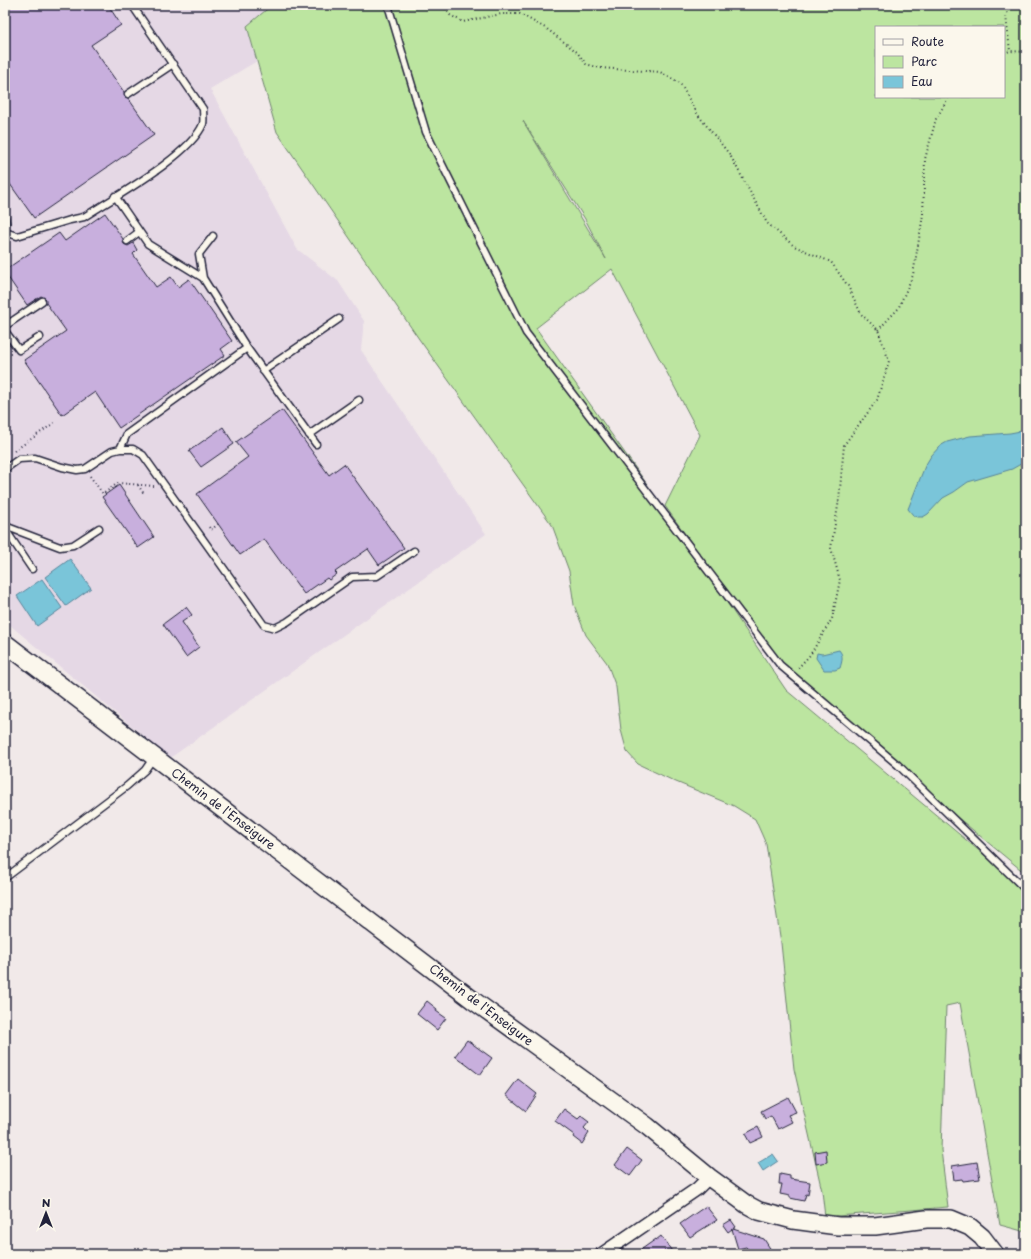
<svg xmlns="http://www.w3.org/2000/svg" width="1031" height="1259" viewBox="0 0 1031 1259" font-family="'Playpen Sans',sans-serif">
<rect width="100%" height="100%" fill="#f1e9e9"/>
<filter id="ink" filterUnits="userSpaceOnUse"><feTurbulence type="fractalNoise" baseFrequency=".025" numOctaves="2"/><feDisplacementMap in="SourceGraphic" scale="8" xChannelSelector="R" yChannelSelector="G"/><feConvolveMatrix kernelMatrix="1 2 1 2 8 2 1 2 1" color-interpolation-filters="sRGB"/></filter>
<g filter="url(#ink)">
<path fill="#e5d8e5" d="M5,5H272L247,26L257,61L210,89L297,249L338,281L364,321L361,350L486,534L170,758L5,621Z"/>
<path fill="#bce5a0" stroke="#6f846e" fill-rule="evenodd" d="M272,5H1026V874L788,677L665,506L700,435L612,269L536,328L649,487L786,690L1001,869L1026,889V1232L1000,1225L960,1003L946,1006L941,1150L948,1207L825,1217L822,1191L794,1069L781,943L766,844L755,819L734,806L676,782L638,764L627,752L621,730L616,687L607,663L586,635L574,605L569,571L552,525L419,339L277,132L247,26ZM876,27H1004V97H876ZM523,121L585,219L606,259Z"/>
<path fill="#7ac5d9" stroke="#57849a" d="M1026,430V461L1012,469L968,482L954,492L943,498L928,514L923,517H918L913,515L908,509L925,466L931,456L940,446L947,442L970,436L1010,433Z
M70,559L91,588L66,606L45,577Z
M42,579L62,608L37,626L17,596Z
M839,650C844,656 842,661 840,668L835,670H824L816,658L817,653L822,654Z
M773,1154L778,1161L763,1171L758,1163Z"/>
<path fill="#c8afdd" stroke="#22223b" d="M5,5H108L121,25L91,45L124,92L125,97L128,98L154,135L34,218L5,177Z
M105,213L123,239L124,244L128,246L133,243L137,250L133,254L156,287L171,277L178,287L189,279L232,341L221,349L225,355L119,428L95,392L62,415L24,360L66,331L46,303L45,298L41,296L27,305L5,273V270L59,233L65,241Z
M282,410L329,475L344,464L404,548L379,565L368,549L335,572L337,574L329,580L327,578L304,594L264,539L240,555L197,494L248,457L236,442Z
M223,427L234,444L201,467L189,451Z
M119,485L154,537L138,548L102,497Z
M186,607L192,615L182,622L199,647L186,657L163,624Z
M427,1001L437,1009L436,1011L446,1018L437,1030L417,1014Z
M467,1040L492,1058L480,1075L455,1056Z
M518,1079L537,1094L526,1111L506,1095Z
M788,1097L796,1112L788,1115L792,1122L778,1129L771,1116L765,1119L761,1111Z
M564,1109L578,1119L581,1116L589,1122L584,1128L589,1133L582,1144L573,1137L574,1135L555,1121Z
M758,1127L763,1137L750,1143L745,1134Z
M627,1149L642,1160L630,1176L615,1165Z
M826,1150L827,1162L816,1164L815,1152Z
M977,1162L980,1179L963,1181L962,1179L954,1180L952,1166Z
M780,1174L790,1176V1179L810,1182L808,1195L806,1194L804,1201L790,1198V1196L780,1194L782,1184H779Z
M706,1206L717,1220L690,1237L680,1224Z
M731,1220L736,1227L733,1229L764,1239L771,1250L766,1254H761L758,1250L754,1252L749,1250L746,1247L738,1249L732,1229L728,1232L723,1225Z
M661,1236L674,1254H635L656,1239V1240Z"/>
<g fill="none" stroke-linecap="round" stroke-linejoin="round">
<g stroke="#22223b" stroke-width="9">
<path id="lane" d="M388,5L426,132L526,333L780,665L898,765L1026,890
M128,94L173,64
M115,196L148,244L203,278L247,348L316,444
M5,217L6,223L5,226
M5,232L17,236L70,220L84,217C113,198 191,155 203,124C204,120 203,113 203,109L132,5
M127,241L139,232
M203,278L199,254L213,236
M5,326L42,301
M5,331L19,350L40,337
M263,371L339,319
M309,435L359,400
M120,449L127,434L247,348
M5,469L19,459L35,458L62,467L77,470L85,469L112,451L120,449H133L143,455L264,625L275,628L287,622L352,577L377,576L414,551
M5,526L60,547L73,545L99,528
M5,529L32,569
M5,878L127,786L145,770L154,757"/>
</g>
<g stroke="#22223b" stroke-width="15">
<path id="street" d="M602,1254L697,1189L709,1177"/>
</g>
<g stroke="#22223b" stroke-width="20">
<path id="secondary" d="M5,643L474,1001L647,1126L709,1177L746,1204L759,1211L793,1220L838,1226H875L926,1219H951L970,1227L982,1237L995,1254"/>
</g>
<path stroke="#22223b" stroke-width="2" stroke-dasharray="1 3" stroke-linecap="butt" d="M443,5L450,15L463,22L501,14H520L547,29L577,52L586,64L600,68L660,72L680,83L698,115L730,155L767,223L794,246L831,262L848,286L861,314L878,330L889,361L877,400L844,445L839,500L831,548L840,580L832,619L810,655L797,669
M1010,5L1006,16L1010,51
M1004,53L1010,51L1026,52
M878,330L898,309L913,275L923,215L925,159L936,119L949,97
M14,451L54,423
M90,476L103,494L118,483L154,486
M138,485L144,494
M209,527L211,530L218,524"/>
<use href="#lane" stroke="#fbf7ec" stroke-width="6"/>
<use href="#street" stroke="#fbf7ec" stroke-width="12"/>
<use href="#secondary" stroke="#fbf7ec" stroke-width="17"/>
</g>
</g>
<g text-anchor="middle" stroke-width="4" stroke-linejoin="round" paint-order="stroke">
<g font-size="12" fill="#22223b" stroke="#fbf7ec">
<text transform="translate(223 809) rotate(37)" y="4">Chemin de l'Enseigure</text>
<text transform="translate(481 1005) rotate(37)" y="4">Chemin de l'Enseigure</text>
</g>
</g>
<rect width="1031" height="1259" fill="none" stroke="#fbf7ec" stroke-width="20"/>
<rect x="10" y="10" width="1011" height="1239" fill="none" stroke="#22223b" stroke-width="1.5" filter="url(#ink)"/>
<rect x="875" y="26" width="130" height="72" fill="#fbf7ec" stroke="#a4a2a5"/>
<rect x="883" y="39" width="20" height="6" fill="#fbf7ec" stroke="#a4a2a5"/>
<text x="911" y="46" font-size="12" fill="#22223b">Route</text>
<rect x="883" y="56" width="20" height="12" fill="#bce5a0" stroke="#a4a2a5"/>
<text x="911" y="66" font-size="12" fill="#22223b">Parc</text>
<rect x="883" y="76" width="20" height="12" fill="#7ac5d9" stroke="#a4a2a5"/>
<text x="911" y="86" font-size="12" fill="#22223b">Eau</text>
<g transform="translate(46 1213)" stroke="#fbf7ec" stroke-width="3" paint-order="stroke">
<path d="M0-3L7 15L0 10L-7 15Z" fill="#22223b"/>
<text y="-6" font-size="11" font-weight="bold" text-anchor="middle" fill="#22223b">N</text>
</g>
</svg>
